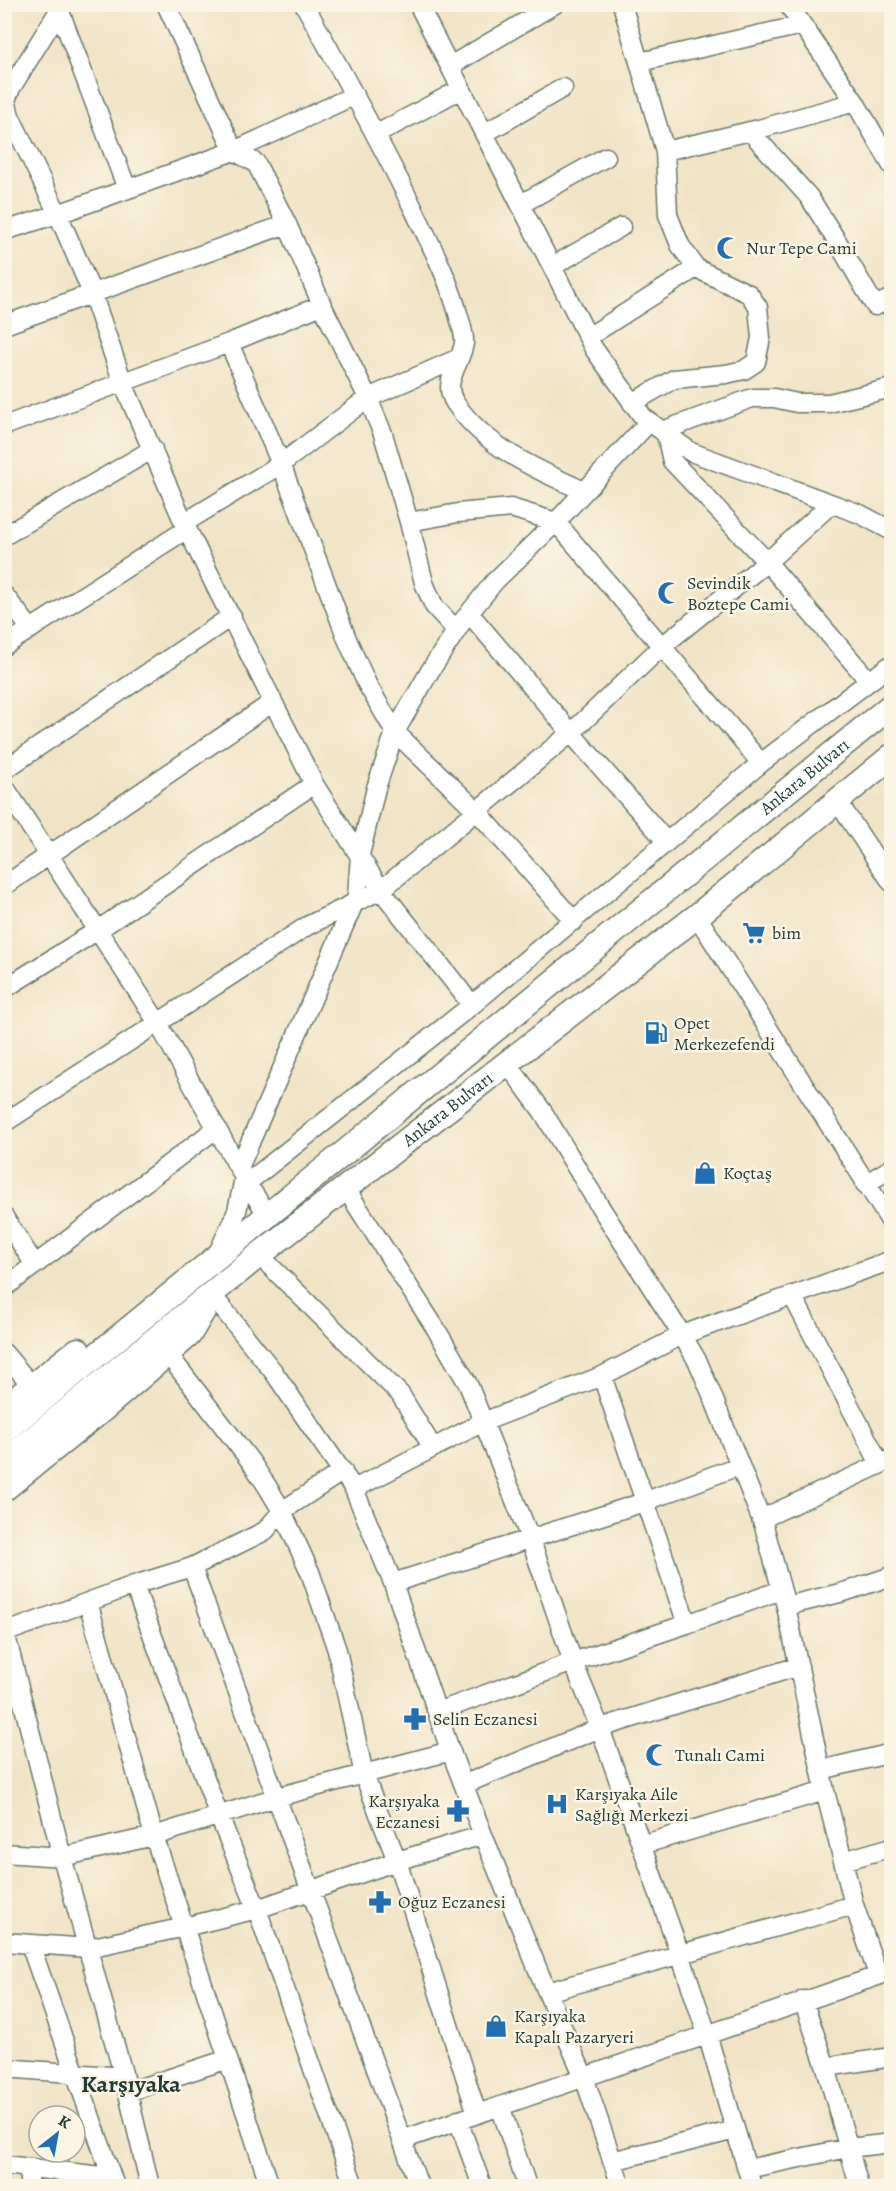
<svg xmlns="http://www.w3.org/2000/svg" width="896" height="2191" viewBox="0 0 896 2191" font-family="Alegreya,serif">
<rect width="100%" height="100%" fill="#fcf5e5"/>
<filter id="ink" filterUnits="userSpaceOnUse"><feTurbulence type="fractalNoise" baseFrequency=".0167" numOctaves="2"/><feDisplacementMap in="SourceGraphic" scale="12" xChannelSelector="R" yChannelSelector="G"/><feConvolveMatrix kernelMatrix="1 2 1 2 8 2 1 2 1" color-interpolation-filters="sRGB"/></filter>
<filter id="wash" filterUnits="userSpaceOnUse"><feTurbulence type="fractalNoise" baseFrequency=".008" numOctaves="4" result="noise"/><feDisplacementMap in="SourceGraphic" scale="24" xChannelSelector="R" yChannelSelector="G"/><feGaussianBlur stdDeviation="1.35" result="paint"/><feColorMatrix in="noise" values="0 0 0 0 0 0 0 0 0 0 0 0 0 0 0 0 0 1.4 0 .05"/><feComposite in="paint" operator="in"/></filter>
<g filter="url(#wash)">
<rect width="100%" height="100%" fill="#f1e4c6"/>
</g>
<g filter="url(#ink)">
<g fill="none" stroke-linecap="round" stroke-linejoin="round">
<g stroke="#687767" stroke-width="21">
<path id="minor" d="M63,4L11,88L6,100L10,116L58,214L92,293L123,383L184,523L314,784L381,890L472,1005
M166,4L234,151L256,163L287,224L322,305L368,398L383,434L409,522L424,583L434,606L456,630
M304,4C342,72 379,139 413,208C430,243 449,279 459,317C461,324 465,336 464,343C461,364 441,383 455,403C486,448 537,470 584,491
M418,4L594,349L643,417L691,452L860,514L892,531
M622,4L665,151L668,215L680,245L696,268L749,294L758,307L761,338L756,362L744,370L726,374L674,379L632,403
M788,4L855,102
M59,9L127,189
M640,62L802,25
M450,66L555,4
M750,131L809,197L837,241L875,306L892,298
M485,133L563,88
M377,134L461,89
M665,151L759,129L855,102L892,166
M521,204L606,157
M4,231L58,214L234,151L355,95
M553,266L621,227
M4,325L287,224
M588,337L696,268
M229,343L281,464L347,639L367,684L395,732L477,811L574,921
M4,426L229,343L322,305
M662,431L752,398H774L797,403H829L892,388
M666,434L672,461L767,562L869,681
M409,522L458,513L511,508L556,522L761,763
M184,523L281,464L368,398L459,358
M4,536L153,449
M4,595L31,629
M469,613L571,733L666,841
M4,646L187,529
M4,770L232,616
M4,786L158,1023L247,1183L268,1216
M838,802L892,883
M4,886L273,702
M697,916L892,1224
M4,989L98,930L314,784
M507,1063L543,1112L599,1205L682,1335L698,1362L712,1395L764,1526L786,1606L825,1791L843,1861L854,1905L878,1975
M4,1123L307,926L381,890L571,733L661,647L767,562L831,504
M239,1168L357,896L360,855L376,788L395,732L430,671L462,622L495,581L556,522L649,422
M247,1183L472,1005L761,763L892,664
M865,1184L892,1168
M346,1189L436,1329L468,1384L530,1538L573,1662L600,1728L680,1954L707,2034L752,2186
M4,1217L35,1265
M217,1255L237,1211L244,1178
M259,1255L400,1394L433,1448
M4,1288L217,1128
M212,1295L273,1371L354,1489L393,1583L449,1747L483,1835L547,1992L584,2077L621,2186
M792,1295L880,1464
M4,1353L32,1386
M167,1353L251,1462L267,1486L282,1511L310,1572L337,1650L364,1775L397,1861L477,2114
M602,1376L687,1624
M354,1489L483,1422L602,1376L682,1335L892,1260
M761,1519L892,1459
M192,1567L419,2186
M393,1583L644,1502L738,1466
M134,1585L219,1816L257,1909L354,2186
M88,1602L154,1836L270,2186
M786,1606L844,1592L892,1576
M4,1628L62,1857L124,2077L150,2186
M7,1632L134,1585L192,1567L265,1531L282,1511L343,1471
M437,1712L573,1662L687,1624L781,1590
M821,1770L892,1753
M465,1784L600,1728L799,1666
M641,1845L825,1791
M4,1853L62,1857L154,1836L277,1797L451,1751
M843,1861L892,1847
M4,1942L88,1948L185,1927L257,1909L397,1861L483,1835
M30,1944L115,2186
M547,1992L854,1905
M803,2000L826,2067L859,2186
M826,2067L892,2057
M4,2068L124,2077
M128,2092L228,2059
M500,2106L527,2186
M458,2120L482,2186
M402,2140L892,1971
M612,2161L735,2130
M4,2165L111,2177
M29,2168V2186
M747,2169L848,2148L892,2143"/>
</g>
<g stroke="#687767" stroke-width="27">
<g id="major">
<path d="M4,1408L78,1350"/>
<path id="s1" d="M4,1431L892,705"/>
<path id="s2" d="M4,1462L259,1255L697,916L892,756"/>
<path d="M4,1489L101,1411L189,1335L206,1306"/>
</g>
</g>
<use href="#minor" stroke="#fff" stroke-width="18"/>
<use href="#major" stroke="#fff" stroke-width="24"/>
</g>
</g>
<defs>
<g id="mosque-bare" transform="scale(1.8)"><path d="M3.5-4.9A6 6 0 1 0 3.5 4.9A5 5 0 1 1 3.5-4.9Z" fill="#1f6fb2" stroke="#fcf5e5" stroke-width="2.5" paint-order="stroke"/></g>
<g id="supermarket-bare" transform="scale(1.8)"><path d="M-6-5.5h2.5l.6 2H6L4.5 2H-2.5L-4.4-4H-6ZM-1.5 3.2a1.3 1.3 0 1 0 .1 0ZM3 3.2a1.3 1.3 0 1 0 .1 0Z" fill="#1f6fb2" stroke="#fcf5e5" stroke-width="2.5" paint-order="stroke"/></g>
<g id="fuel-bare" transform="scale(1.8)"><path d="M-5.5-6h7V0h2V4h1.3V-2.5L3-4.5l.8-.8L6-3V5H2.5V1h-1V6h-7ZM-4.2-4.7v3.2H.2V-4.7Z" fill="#1f6fb2" stroke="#fcf5e5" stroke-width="2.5" paint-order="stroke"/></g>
<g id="shop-bare" transform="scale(1.8)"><path d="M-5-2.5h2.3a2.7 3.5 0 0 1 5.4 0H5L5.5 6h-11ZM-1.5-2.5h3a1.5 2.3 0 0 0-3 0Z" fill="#1f6fb2" stroke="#fcf5e5" stroke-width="2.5" paint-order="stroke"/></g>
<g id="pharmacy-bare" transform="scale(1.8)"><path d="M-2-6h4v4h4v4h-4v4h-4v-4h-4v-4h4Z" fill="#1f6fb2" stroke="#fcf5e5" stroke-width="2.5" paint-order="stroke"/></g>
<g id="hospital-bare" transform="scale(1.8)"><path d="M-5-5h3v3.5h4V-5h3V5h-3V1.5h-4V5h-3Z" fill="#1f6fb2" stroke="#fcf5e5" stroke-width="2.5" paint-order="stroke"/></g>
</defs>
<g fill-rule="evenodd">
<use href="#mosque-bare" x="728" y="248"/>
<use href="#mosque-bare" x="669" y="593"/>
<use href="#supermarket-bare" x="754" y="933"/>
<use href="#fuel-bare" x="656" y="1033"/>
<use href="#shop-bare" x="705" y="1173"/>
<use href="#pharmacy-bare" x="415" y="1719"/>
<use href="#mosque-bare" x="657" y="1755"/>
<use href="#hospital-bare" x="557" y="1804"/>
<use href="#pharmacy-bare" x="458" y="1811"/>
<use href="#pharmacy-bare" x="380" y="1902"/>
<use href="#shop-bare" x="496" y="2026"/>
</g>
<g text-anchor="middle" stroke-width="5" stroke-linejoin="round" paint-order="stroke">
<g font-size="18" fill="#1f3d34" stroke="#fcf5e5" text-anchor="start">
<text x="746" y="254">Nur Tepe Cami</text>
<text x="687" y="589">Sevindik<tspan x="687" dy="21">Boztepe Cami</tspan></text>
<text x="772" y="939">bim</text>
<text x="674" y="1029">Opet<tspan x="674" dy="21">Merkezefendi</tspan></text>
<text x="723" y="1179">Koçtaş</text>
<text x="433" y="1725">Selin Eczanesi</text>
<text x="675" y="1761">Tunalı Cami</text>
<text x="575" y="1800">Karşıyaka Aile<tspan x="575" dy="21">Sağlığı Merkezi</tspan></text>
<text x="440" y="1807" text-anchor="end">Karşıyaka<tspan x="440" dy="21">Eczanesi</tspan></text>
<text x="398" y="1908">Oğuz Eczanesi</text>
<text x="514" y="2022">Karşıyaka<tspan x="514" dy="21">Kapalı Pazaryeri</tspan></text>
</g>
<g font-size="18" fill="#1f3d34" stroke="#fcf5e5">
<text dy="6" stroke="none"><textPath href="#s1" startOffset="1034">Ankara Bulvarı</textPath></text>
<text dy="6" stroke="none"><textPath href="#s2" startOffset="567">Ankara Bulvarı</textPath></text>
</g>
<g font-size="24" font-weight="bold" fill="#1f3d34" stroke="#fcf5e5">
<text x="131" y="2092">Karşıyaka</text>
</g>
</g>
<rect width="896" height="2191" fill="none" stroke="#fcf5e5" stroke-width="24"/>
<g transform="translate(57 2134) rotate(31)"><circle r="28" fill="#fcf5e5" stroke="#a4ab9e" stroke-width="1.5"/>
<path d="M0-4.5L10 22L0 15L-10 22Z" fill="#1f6fb2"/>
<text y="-9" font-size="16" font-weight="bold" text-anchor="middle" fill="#1f3d34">K</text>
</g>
</svg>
